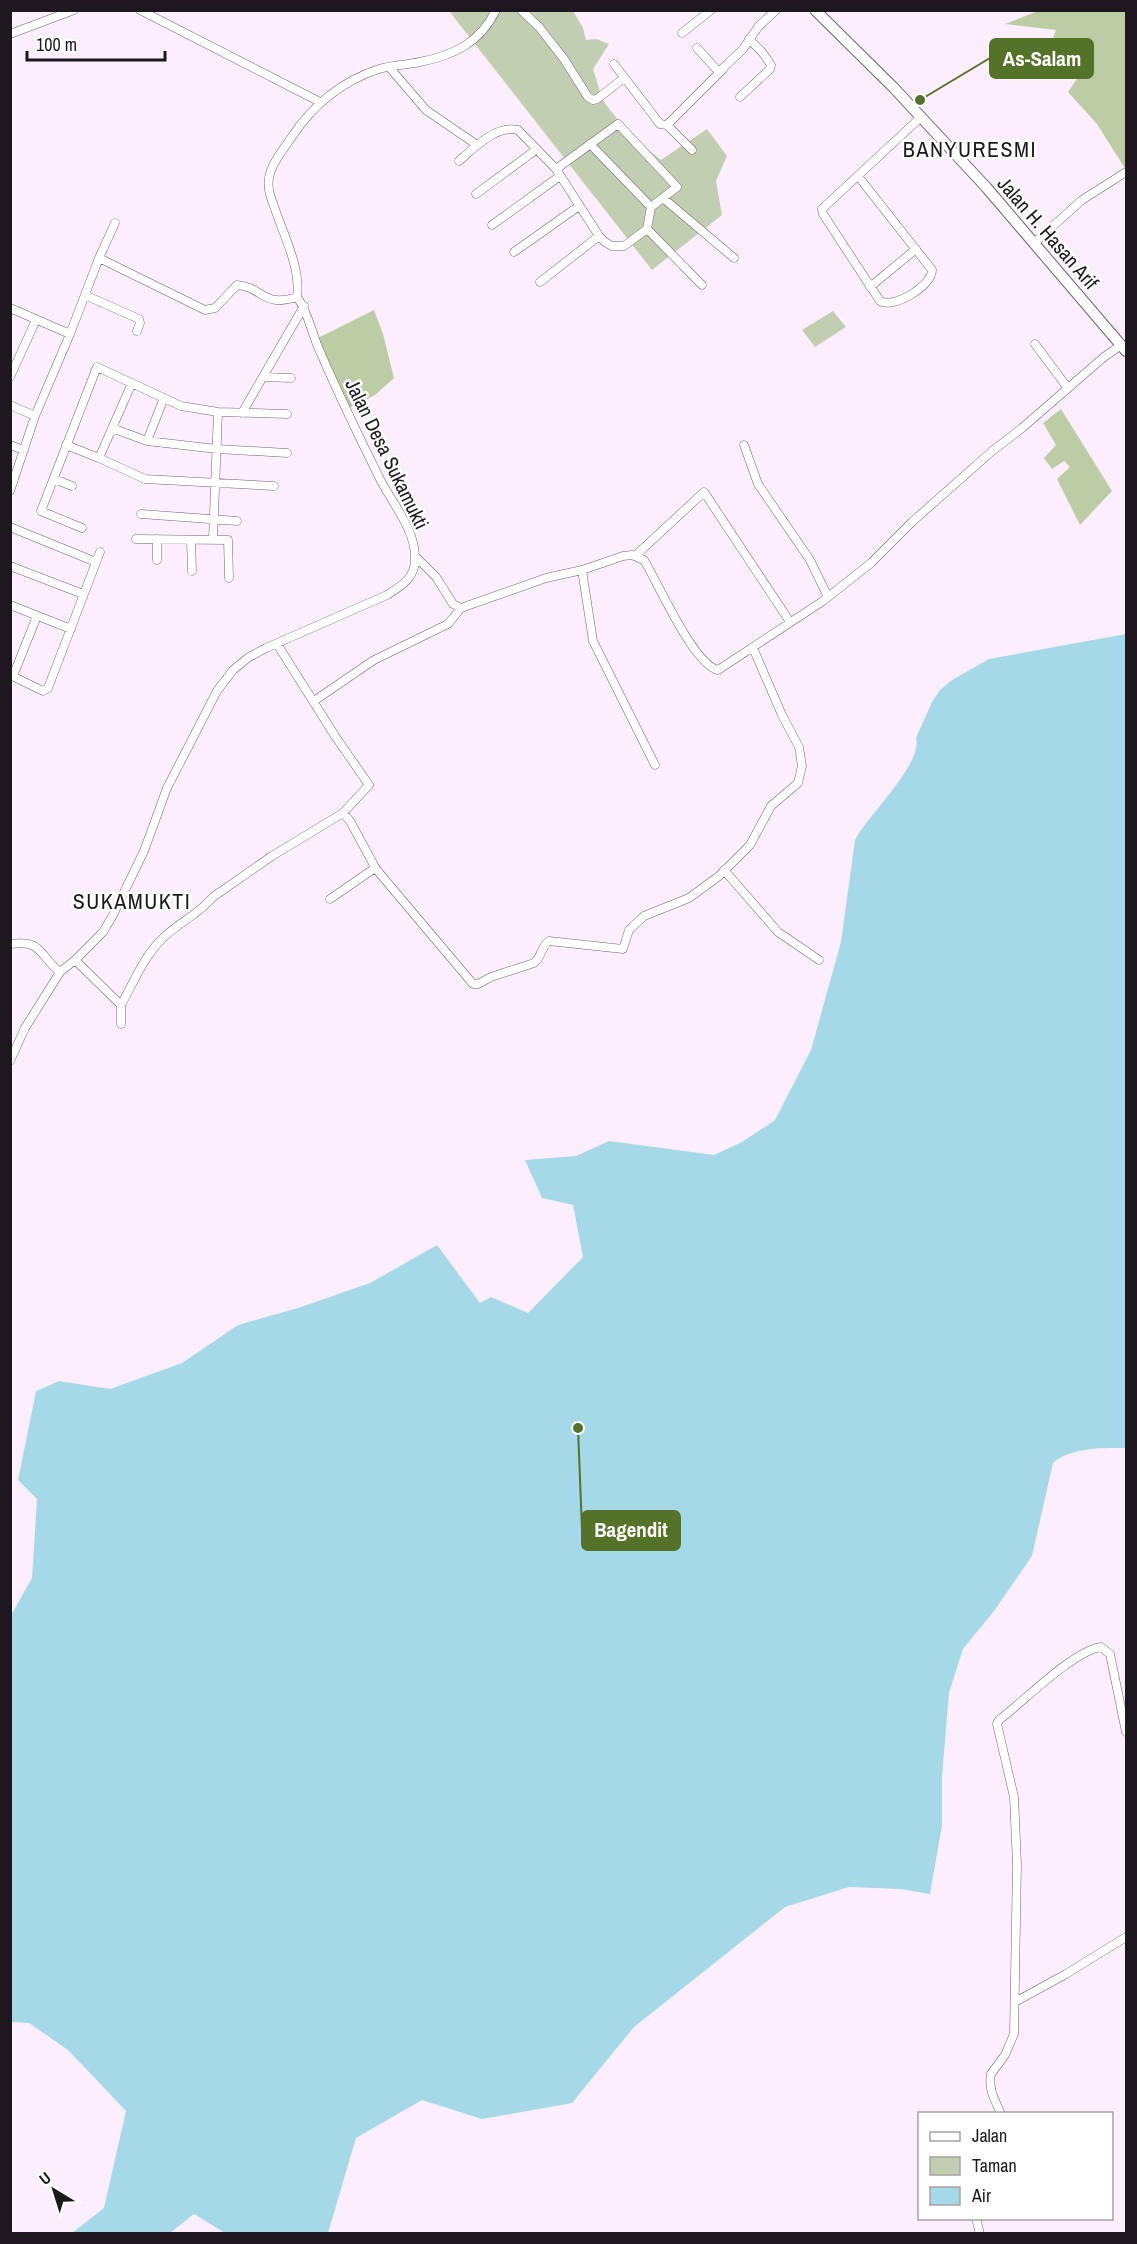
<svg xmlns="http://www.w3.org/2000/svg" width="1137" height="2244" viewBox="0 0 1137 2244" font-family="'Archivo Narrow',sans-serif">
<rect width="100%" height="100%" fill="#fceefe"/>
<path fill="#c1ceb0" d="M449,11H573L583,28L586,40L596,39L609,44L593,69L603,101L630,135L661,160L707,129L727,156L716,181L722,215L652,270Z
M833,311L846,327L815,347L802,330Z"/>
<path fill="#bccda6" d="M1038,11H1126V170L1097,124L1068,92L1092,57L1048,51L1056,30L1005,24Z
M374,310L383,334L394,378L375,395L349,408L318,338Z
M1061,409L1112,491L1080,525L1057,479L1070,467L1064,461L1052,469L1044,458L1056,445L1043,423Z"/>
<path fill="#a6d9e7" d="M1126,634V1448C1103,1448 1071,1447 1053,1463L1032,1556L994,1611L963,1649L949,1693L942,1776V1825L930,1894L900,1889L849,1887L785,1907L634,2027L572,2103L482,2119L422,2100L356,2138L328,2233H225L194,2214L170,2233H72L104,2208L126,2111L68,2050L29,2023L11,2022L10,1617L32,1578L37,1499L18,1480L36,1391L59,1381L110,1389L182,1363L238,1325L301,1307L370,1283L437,1245L480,1303L491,1297L528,1313L583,1257L573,1205L542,1198L525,1160L576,1156L609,1141L714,1155L742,1142L775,1120L811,1050L841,942L855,840C867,816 923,764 916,738L932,702L940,690L952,680L989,659Z"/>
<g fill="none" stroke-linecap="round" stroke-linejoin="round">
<g stroke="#716273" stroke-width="9">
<path id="minor" d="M140,10L320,102
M521,10L539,27L564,59L588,97L593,100L597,99L624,78
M682,33L711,10
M10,34L74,10
M697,48L717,70H721L743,49L758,27L776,10
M614,64L660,124L667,125L723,69
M389,67L426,110L477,145
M740,97L770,69L771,65L762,52L749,39
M667,125L692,150
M459,161C475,147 496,125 518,130L556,169L599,236L605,242L612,246H624L647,229L651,207
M556,169L618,124L677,187L651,207L590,144
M858,176L932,270C932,286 894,309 880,301L823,214L822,209L921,117
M476,194L537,149
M663,198L734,258
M492,225L560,176
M647,229L702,285
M1034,243L1082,200L1126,172
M514,252L579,206
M99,258L115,223
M540,282L599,236
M870,287L916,249
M85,295L139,319L140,323L137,331
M10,308L70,334
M1035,344L1067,387
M10,377L36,320
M263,377L291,378
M10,405L35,416
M242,413L304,306
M112,428L147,441L217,449L287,453
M147,441L164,398
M10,445L24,450
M66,445L99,458L132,383
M744,445L758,484L810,560L828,597
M99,458L145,479L274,486
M54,479L72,486
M10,491L35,416L70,334L99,258L205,310L215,308L237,285C264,287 261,308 297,297
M141,514L237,521
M10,527L96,562
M82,528L41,511L97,367L181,406L218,412L287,414
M136,539L228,540L229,578
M157,539V560
M191,540L192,571
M213,540L218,412
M415,556L436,577L453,604L461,608L546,578L582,570L623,556L632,555L644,560C658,583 693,664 718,670L823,601L871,563L912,522L991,452L1022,428L1104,357L1121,345
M635,556L704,492L790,622
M10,566L83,594
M582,570L593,641L655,765
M10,605L71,629
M277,644L335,736L369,785L343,813
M10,675L43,691L48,688L100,552
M13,676L37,616
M314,701L374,660L448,624L461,608
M724,870L778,932L819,960
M330,899L375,868
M10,944C43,939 39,956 60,972
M75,960L121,1005V1024
M121,1005C134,982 143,957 163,938C178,923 199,914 213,897L272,856L343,813L350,821L376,869L473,984H478L491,977L534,963C542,957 541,946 549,941L623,949L629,930L644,916L689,898L719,876L750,845L771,806L798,783L802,766L799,747L782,715L753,648
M10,1061L25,1028L60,972L75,960L103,932L113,915L144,851L167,788L217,691L233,670L249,657L266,648L387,595C403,585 416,577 415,557C415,530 393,504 381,481C359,437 338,393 318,347C311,330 308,312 297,297C301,268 284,236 275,209C271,198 267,189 269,178C271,164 283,150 291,138C312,106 342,81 379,69C392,65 406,65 420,62C454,55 480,43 496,10
M1015,2002L1066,1974L1126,1937
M1001,2114C995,2100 988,2089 991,2074L1005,2055L1014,2034L1017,1864L1014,1797L997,1724L999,1720C1023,1702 1073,1651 1101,1647L1110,1654L1126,1732
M976,2218L980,2234"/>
</g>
<g stroke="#716273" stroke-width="12">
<path id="secondary" d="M815,10L893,87L986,187L1126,351"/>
</g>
<use href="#minor" stroke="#fff" stroke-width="8"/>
<use href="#secondary" stroke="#fff" stroke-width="10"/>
</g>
<g text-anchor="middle" stroke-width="5" stroke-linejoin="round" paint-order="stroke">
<g font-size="20" fill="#1d171e" stroke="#fff">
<text transform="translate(1048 233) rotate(49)" y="7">Jalan H. Hasan Arif</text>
<text transform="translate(387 454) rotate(64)" y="7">Jalan Desa Sukamukti</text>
</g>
<g font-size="22" letter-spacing="1.5" fill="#1d171e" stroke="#fff">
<text x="970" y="157">BANYURESMI</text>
<text x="132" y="909">SUKAMUKTI</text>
</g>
</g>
<path fill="none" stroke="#547228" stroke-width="2" d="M920 100L990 58M578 1428L582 1530"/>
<g fill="#547228" stroke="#fff" stroke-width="2">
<circle cx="920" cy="100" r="6"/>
<circle cx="578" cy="1428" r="6"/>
</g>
<g fill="#547228" stroke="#547228" stroke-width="2">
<rect x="990" y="39" width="103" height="39" rx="6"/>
<rect x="582" y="1511" width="98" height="39" rx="6"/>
</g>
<g font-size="21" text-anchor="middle" font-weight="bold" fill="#fff">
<text x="1042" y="66">As-Salam</text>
<text x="631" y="1537">Bagendit</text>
</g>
<rect width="1137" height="2244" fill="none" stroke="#1d171e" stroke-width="24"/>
<rect x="918" y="2112" width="195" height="108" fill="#ffffff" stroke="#a5a2a5" stroke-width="1.5"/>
<rect x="930" y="2132" width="30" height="9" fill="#ffffff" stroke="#a5a2a5" stroke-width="1.5"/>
<text x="972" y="2142" font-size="18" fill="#1d171e">Jalan</text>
<rect x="930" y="2157" width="30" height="18" fill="#c1ceb0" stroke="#a5a2a5" stroke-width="1.5"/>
<text x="972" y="2172" font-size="18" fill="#1d171e">Taman</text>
<rect x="930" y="2187" width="30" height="18" fill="#a6d9e7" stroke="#a5a2a5" stroke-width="1.5"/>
<text x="972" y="2202" font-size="18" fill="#1d171e">Air</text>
<g transform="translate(54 2190) rotate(322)" stroke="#ffffff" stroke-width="4.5" paint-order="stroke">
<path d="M0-4.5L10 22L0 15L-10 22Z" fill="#1d171e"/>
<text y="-9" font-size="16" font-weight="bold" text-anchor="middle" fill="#1d171e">U</text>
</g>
<path d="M27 51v9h138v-9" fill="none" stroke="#1d171e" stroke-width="3"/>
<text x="36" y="51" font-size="18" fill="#1d171e" stroke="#ffffff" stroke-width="4.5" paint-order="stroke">100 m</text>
</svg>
